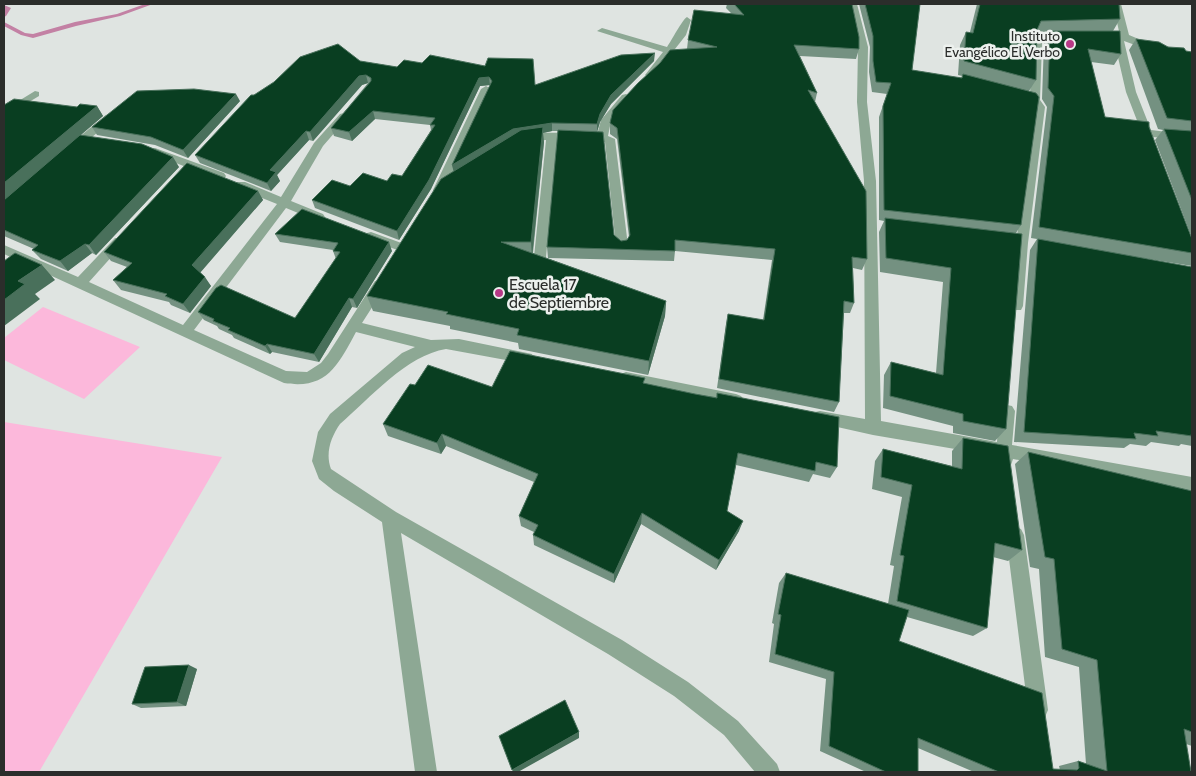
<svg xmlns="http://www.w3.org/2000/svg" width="1196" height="776" viewBox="0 0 1196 776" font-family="Cabin,sans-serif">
<rect width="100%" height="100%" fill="#dfe4e1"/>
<path fill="#fcb8db" d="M43,307L140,347L84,399L4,360V338Z
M4,422L222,457L39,772H4Z"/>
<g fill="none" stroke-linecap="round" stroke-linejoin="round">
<path fill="#c381a4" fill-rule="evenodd" d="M145,4H153L120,16L76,26L33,38L21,35L4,26V22L25,33L33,34L75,22L117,14Z
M4,5L11,8L6,16L4,17Z"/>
<path fill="#8da894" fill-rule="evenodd" d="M849,4H857L868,47L867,102L876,181L881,421L997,442L999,411L1002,406L1007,405L1012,406L1015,411L1012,445L1192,477V491L1013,459L1011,465L1005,467L999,465L996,456L873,435L815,422L812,417L815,412L820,411L865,419L864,181L857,102L858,47Z
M1113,4H1121L1129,35L1165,50L1192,54V60L1160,54L1124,41L1136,92L1151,130L1192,135V141L1153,137L1158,150L1152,153L1146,150L1142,138L1143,136L1126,92L1114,40L1120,36Z
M687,17L691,20L686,35L653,77L650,78L645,75L663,52L597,31L602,28L667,47C672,40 682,20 687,17Z
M1068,34L1073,37L1071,39L1043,40L1042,44L1040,100L1045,107L1028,243L1023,306L1021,310H1011L1009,306L1016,243L1035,107L1031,102L1016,98L1015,96L1020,93L1030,96L1032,44L1036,35Z
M486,86L491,89L445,190L439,194L435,193L433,190L481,89Z
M35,91L39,92V96L4,117V110Z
M626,94L631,97L611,121L608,136L615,139L628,246L622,250L616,246L605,142L557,140L546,257L545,260H535L534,257L546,140L524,142L519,139C529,129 581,134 597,135L601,120L622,95Z
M344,113L349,116L323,146L291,201L323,214L325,217L323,220H315L286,208L194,330L286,371L307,372L321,363L328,354L375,281H385L387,284L362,323L431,340L459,339L532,354L534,358L532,362L527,364L446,349C407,355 370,398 340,424C331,437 325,453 331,469L396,512L622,640L688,682L738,721L777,764L780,772H755L724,735L674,696L608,654L401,533L437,772H415L382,522L334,491L319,479L312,461L318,432L330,414L402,353L415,347L356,332C338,365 327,390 284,383L4,254V245L78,277L115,238H123L125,241L123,244L89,282L183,325L277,204L237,188L235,185L237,182H245L281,197L314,143L340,114Z
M110,114L114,115L115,117L114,119L75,151H67L65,149L67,147L106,115Z
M155,148L224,173L226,176L224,179H216L151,153L149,151L151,149Z
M371,232L407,245L409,248L403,252L367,239L365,236L367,233Z
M626,372L736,394L741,396L744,400L741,404L736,406L626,384L621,382L619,378L621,374Z
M1015,527L1021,529L1024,535L1048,710L1045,717L1038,720L1031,717L1028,710L1006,535L1009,529Z"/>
</g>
<path fill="#749181" d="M727,4H852L859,49L856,59L800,56L817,93L815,102L867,259L862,270L853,268L854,303L850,313H844L839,402L834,412L717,388L726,324L728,314L763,320L772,260L675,251L674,261L548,258L547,247L558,131H552L543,133L544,142L533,253L666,301L665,316L648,375L519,349L518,343L450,329V326L373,311L367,296L454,171L452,165L490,85L480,86L431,189L399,240L315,208L312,200L350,186L387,181L402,176L431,130L430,125L375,119L352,141L334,136L331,128L368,83L362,85L313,141L309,140L277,175L280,181L271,191L200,163L195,155L254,95L360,61L397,67L404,60L535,85L654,61L611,104L600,122L597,132L614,235L621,241L627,240L629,237L617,139L610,134V123L687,49L688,40L731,13L726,8Z
M859,4H920L912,70L961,78L962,76L958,75L960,45L966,32H970L977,4H1119L1120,19L1113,31L1121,54L1114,65L1091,62L1105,117L1149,127L1192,253V266L1131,256L1192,267V446L1181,444L1179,446L1151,442L1146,446L1130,444L1124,448L1014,442L1030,250L1037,239L1031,238L1047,107L1042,99L1044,42L1049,34H1037L1036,80L1029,91L1021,225L1016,233L1006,429L995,441L953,433V426L883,408L884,375L891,362L936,373L943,282L880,272L879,232L884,221L879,220V117L887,94L872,92L869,72L870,47Z
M1136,39L1186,51L1192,52V238L1155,140L1163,130L1158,129L1129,50Z
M240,101L188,158L155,145L97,135L92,127Z
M4,104L77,107L97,106L103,116L81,135L179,167L96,255L92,253L68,271L41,259L32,250L34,249L4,236V200L44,166L4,200Z
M258,191L263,200L200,273L211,286L190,313L171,305L169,302L121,290L113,280L127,267L111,261L104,252Z
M275,234L392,251L357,308L352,307L319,362L272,352L270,354L234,338L232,335L219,329L217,326L204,320L198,312L295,318L336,259L333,251V250L280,242Z
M644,384L695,394L716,397L717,393L837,467L830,478L813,474L809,482L736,465L727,511L739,531L716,570L641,524L614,583L534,545L533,535L534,532L521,526L519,516L534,482L446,446L441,454L388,436L383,424L415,385L492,387Z
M963,438L1022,550L1008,561L993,557L987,628L973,636L907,617L899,641L1053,769L1060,770L1059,766L1078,761L1086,764L1079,667L1045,657L1039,569L1030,567L1015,464L1028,452L1192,491V746L1186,744L1191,772H974L918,748V772H866L820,751L826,679L769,662L774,624L772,623L779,583L786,573L888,604L894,566L890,565L902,497L872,489L875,461L883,449L952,466V451Z
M197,669L186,706L141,708L132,704Z"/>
<path fill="#49705b" d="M655,53L654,61L611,104L600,122L597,132V124L600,114L611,95Z
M366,75L368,83L362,85L313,141L310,132L359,76Z
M489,77L490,85L480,86L431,189L399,240L397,231L479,78Z
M236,94L240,101L188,158L183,150Z
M97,106L103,116L4,200V183Z
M373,111L375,119L352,141L349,132Z
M552,123V131L543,133L544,142L532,257L531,242L454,173L452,165L513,129Z
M306,131L309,140L277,175L280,181L271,191L267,183L270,170Z
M173,157L179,167L96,255L89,245Z
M258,191L263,200L198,275L192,265Z
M389,242L392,251L357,308L353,299Z
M85,244L92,253L68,271L60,261Z
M42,265L55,280L35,294L40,299L4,326V300L18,281Z
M205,277L211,286L190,313L183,304Z
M349,298L352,307L319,362L314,354Z
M666,301L665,316L648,375L649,361Z
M267,344L272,352L270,354L265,346Z
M442,434L446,446L441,454L437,443Z
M642,513L641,524L614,583V574Z
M743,521L739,531L716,570L719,560Z
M189,665L197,669L186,706L177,702Z
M579,732V738L518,772H514L512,770Z"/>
<path fill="#093e21" stroke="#49705b" d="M734,4H852L859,37V49L794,45L817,93L808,90L866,191L867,259L852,257L854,303L844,301L839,402L719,379L728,314L764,320L775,249L675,240V251L547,247L558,130L603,132L614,235L621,241L627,240L630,235L617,128L610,123L613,110L638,83L660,63L670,50L717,47L688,40L694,10L744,15Z
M865,4H920L912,70L962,78L963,74L1036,93L1039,97L1021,225L884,210L883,106L891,83L876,82L873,61V36Z
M980,4H1119L1120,19L1041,21L1037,30L1036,80L964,61L966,32L973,33Z
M1050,31H1120L1121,54L1088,49L1105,117L1149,122V127L1192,239V253L1039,227L1054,96L1048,88Z
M1136,39L1159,42L1168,47L1184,48L1186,51L1192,52V121L1167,118Z
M338,44L360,61L397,67L404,60L422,63L430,55L485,66L488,58L533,59L535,85L621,55L655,53L611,95L600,114L597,124L552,123L513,129L452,165L492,81L489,77L479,78L429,180L397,231L312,200L332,180L350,186L363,173L387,181L392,174L402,176L435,125H430L435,118L373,111L349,132L331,128L371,81V78L366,75L359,76L310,132L306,131L270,170L276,172L267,183L195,155L251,95H254L274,82L300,57Z
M194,89L236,94L183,150L151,137L92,127L137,91Z
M14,99L77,107L80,104L97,106L4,183V105Z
M543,127L531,242H501L666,301L649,361L517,335L519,329L446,314L448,312L367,296L441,179L521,130Z
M1164,129L1192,131V200Z
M80,135L142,144L173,157L89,245L85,244L60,261L32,250L38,245L4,230V200Z
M187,163L258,191L192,265L205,277L183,304L165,296L167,294L113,280L132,263L104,252Z
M302,209L389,242L353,299L349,298L314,354L267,344L265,346L228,330L230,328L213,321L214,319L198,312L216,288L221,285L295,318L340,252L333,251L338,243L275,234Z
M885,218L1022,234L1006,429L963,421V414L890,396L891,362L943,375L951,268L886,258Z
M1038,239L1192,267V434H1191L1192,436L1156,431L1158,436L1134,433L1136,439L1024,432Z
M15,253L42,265L18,281L25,284L4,300V261Z
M510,351L645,378L643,383L695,394L717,398V393L839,417L837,467L816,462L815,471L738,453L727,511L743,521L719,560L642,513L614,574L533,535L538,525L519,516L538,474L442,434L437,443L383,424L410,384L415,385L428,365L492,387Z
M963,438L1008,446L1022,550L995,543L987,628L897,601L904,556L900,555L912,485L881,477L883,449L962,469Z
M1028,452L1192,491V732L1184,729L1191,772H999L918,738V772H886L829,746L834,672L775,654L781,615L778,614L786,573L909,610L899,641L1042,693L1053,769L1077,770L1079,768L1078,761L1107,771L1097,660L1062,649L1054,559L1045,557Z
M189,665L177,702L132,704L145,667Z
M565,700L579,732L512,770L499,736Z"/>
<g fill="#b83987" stroke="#edf1ee" stroke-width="2">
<circle cx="1070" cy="44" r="5"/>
<circle cx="499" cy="293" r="5"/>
</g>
<g text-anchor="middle" stroke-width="5" stroke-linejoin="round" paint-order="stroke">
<g font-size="14" fill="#2b2d2b" stroke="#edf1ee" text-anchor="end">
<text x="1060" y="41">Instituto<tspan x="1060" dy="16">Evangélico El Verbo</tspan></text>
</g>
<g font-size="16" fill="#2b2d2b" stroke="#edf1ee" text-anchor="start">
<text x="509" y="290">Escuela 17<tspan x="509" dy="18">de Septiembre</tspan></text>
</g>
</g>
<rect width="1196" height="776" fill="none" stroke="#2b2d2b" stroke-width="10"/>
</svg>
